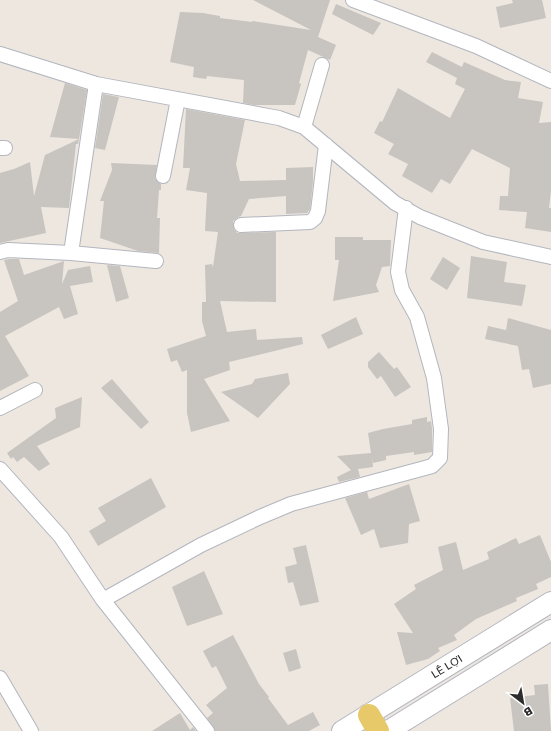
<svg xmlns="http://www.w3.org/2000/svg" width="551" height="731" viewBox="0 0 551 731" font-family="Rubik,sans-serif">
<rect width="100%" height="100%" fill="#ede7e0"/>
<path fill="#c8c4bf" d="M253,0H330L318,37L336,45L330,60L308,50L299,83L301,84L295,105H254L243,103L244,80L207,76L206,79L193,77L194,67L170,62L180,12L203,13L220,16V18L252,22V21L311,30Z
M512,0H542L546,18L500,28L496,7L513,3Z
M336,4L381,23L373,35L332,14Z
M432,52L462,67L464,62L505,80L521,82L518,98L543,102L539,123L551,122V191L549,208H551V232L525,228L527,212L499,210L500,196H508L510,168L472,149L450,184L441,179L432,193L402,176L408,164L388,154L394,144L374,133L380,121L382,122L398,88L450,118L465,89L455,84L457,78L426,62Z
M65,83L87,90L79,139L50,137Z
M103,94L119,97L105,150L95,148Z
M186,109L245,120L236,164L240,181L286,180V168L313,167V182L310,209L307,213L286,214V196L249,199L241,216L237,218L233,221L234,229L237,233L276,232V302L220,301L227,332L256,329L257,340L302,337L303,344L229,362L230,370L204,379L230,421L191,432L187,413V370L182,372L177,360L171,362L167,349L206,336L202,321V302H206L205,265L212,264L213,267L218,232L205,231L207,193L186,190L190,168H183Z
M79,139L78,144H76L69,208L41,207L46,233L0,243V173L14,169L30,162L34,196L45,155Z
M111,163L157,165L155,178L161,184V190H159L157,218H160L159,253L138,251L100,238L104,201H100L112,170Z
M335,237H363V240H391L390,266L382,267L376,285L379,292L333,301L339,260H335Z
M471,256L507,262L504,282L526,285L522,306L467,298Z
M443,257L460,268L447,290L430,279Z
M9,259H19L24,275L64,261L62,284L68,270L90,266L93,282L70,286L78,314L64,319L59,307L5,336L29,376L0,391V312L18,301L4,260Z
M107,265L120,266L129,298L116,302Z
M356,317L363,334L328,349L321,335Z
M508,318L551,330V384L533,388L529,369L522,370L518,346L485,339L488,326L506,330Z
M379,352L394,369L397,367L411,387L395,397L381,376L377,379L368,367V362Z
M288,373L290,384L258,418L221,392L252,384L255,379Z
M112,379L149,422L141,429L101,388Z
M82,397L80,427L37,446L50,464L39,471L24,457L17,462L13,457L11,459L7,453L56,418L55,408Z
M427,417V422L431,421L432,429V452L414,455V452L386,456V460L373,463L372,456L373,467L358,469L360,477L339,482L337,477L351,470L337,456L371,453L368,433L383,429L412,424V420Z
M151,478L166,507L98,546L89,531L106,521L98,508Z
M409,484L420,521L409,524L408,543L380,548L374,529L361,535L345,498L367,492L369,499Z
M540,535L551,562V577L536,584L538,589L516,598L517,601L476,619L454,635L457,640L438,648L440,651L428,659L406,665L397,632L413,633L394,604L416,589L414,585L443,570L438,547L456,542L463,570L489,559L487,552L516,538L519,544Z
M306,545L319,602L300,606L293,582L288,583L285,567L297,564L293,548Z
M204,571L223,614L187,626L172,587Z
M233,635L259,684L269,697L268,698L288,725L313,712L320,725L309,731H215L207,718L213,713L206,705L227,688L216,666L212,668L203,651Z
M296,649L301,668L289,672L283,653Z
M548,684L551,731H514L510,698L535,695L534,685Z
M180,713L190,730L193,727L196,731H152Z"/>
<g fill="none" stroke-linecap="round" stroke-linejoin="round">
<g stroke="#b3b6be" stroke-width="16">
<path id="minor" d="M353,0L476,46L551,81
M0,54L96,84L279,118L304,127L395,203L420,217L483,242L551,257
M304,127L322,65
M0,148H5
M163,176L178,99
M241,225L310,222L315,218L318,211L326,145
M0,252L8,250L71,253L156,261
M71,253L96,84
M0,408L35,390
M0,469L61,537L103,600L207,731
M103,600L201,545L260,517L291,504L425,468L432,466L440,458L441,429L434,378L417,317L402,290L398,272L406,208
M0,678L31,731"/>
</g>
<g stroke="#b3b6be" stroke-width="22">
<g id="secondary">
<path id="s1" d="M342,731L551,602"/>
<path d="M388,731L551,630"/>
</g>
</g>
<g stroke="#c8c8c8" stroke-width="24">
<path id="primary" d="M369,715L378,731"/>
</g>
<use href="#minor" stroke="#fff" stroke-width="14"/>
<use href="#secondary" stroke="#fff" stroke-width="20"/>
<use href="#primary" stroke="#e7c96a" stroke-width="22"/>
</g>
<g text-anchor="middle" stroke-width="4" stroke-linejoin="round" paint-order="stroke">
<g font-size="11" fill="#2c2c2c" stroke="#fff">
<text dy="4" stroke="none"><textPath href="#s1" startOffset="123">LÊ LỢI</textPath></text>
</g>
</g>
<g transform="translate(523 703) rotate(149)" stroke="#ffffff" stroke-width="3" paint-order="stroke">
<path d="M0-3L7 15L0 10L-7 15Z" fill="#2c2c2c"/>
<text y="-6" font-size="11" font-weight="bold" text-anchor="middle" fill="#2c2c2c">B</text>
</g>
</svg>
